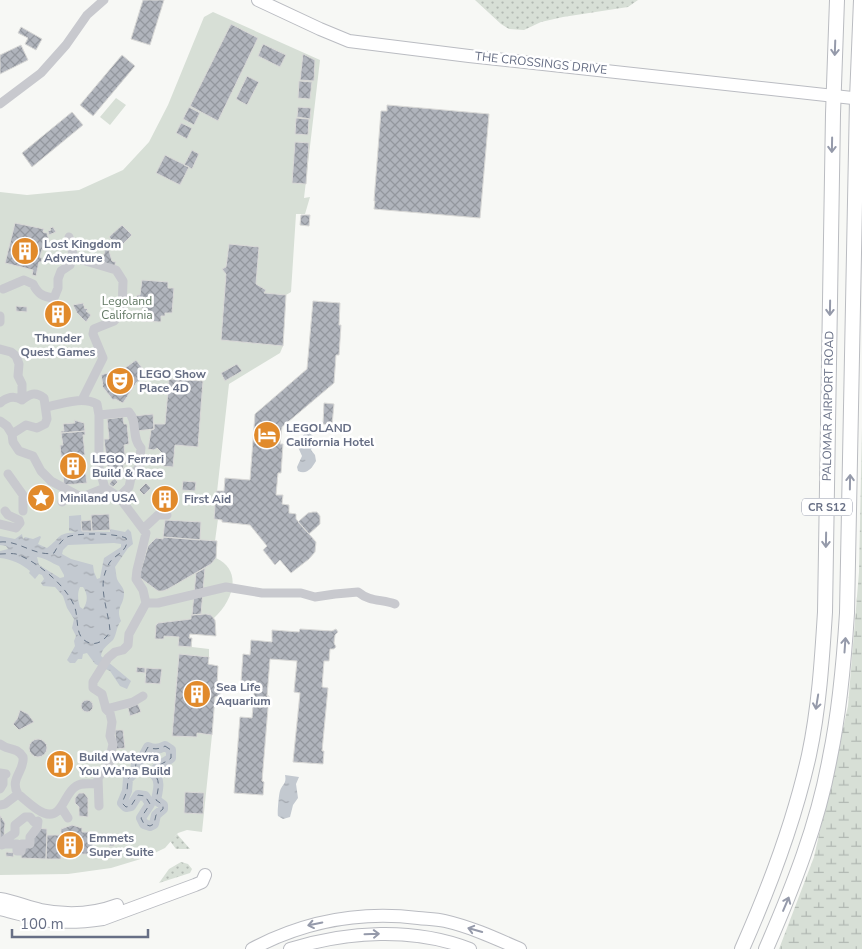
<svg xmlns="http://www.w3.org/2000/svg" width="862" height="949" viewBox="0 0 862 949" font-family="'Nunito Sans',sans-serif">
<defs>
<pattern id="grass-dots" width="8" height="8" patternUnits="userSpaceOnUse" patternTransform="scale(1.25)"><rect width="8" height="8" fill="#d7dfd6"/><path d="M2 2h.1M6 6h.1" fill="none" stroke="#b2b9b3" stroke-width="1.8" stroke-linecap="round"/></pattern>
<pattern id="wetland-marsh" width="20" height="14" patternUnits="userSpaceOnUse" patternTransform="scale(1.25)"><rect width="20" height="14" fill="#d7dfd6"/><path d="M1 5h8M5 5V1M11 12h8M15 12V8" fill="none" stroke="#b2b9b3"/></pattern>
<pattern id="water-ripples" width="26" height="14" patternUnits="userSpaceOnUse" patternTransform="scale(1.25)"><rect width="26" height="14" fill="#c3c9d0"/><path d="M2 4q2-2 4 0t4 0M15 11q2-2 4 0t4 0" fill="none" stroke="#a2a7ae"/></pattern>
<pattern id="building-cross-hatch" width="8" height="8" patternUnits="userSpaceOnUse" patternTransform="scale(1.25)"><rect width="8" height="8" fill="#b0b4bc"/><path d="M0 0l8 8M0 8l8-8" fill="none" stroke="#93979e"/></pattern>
</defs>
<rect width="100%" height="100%" fill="#f7f8f5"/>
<path fill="url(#grass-dots)" d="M475,0H638L628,7L563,17L541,22L524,30L509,29L501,24Z
M177,834L190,849H176L170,841Z
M181,862L188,864L192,869L190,873L159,883L169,869Z"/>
<path fill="url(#wetland-marsh)" d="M862,427V949H779L814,857L848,706L859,572Z"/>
<path fill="#d7dfd6" d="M213,12L320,60L304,198L310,197L305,214H296L291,292L286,295L283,346L280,353L229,384L214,519H218L215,541H217L216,558C244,571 232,602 214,618L216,624V636L190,634L189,638H192V647L209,649V657L179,654L172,736L197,737V733L212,735L202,832L187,830L178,833L165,848L144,858L111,868L68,874L0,875V192L27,195L79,190L123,170L149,142L168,105L204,17Z
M116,98L126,105L110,125L100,117Z"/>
<path fill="url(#water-ripples)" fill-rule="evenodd" d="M308,432C320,440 313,441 311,450L315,455L316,461C312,468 307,475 298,471L297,467L302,456L298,447C302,441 300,435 308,432Z
M81,515L82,531L110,532V529L125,532L128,529L131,532L133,544L128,548L115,567C116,570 116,576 117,579C119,584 124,587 124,593C124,606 115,607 121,621C116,627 117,634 113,640C108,645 102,648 101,656L131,681L127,689L120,686L110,671L95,664L87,653L83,654L82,659H78L75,663H70L67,660L75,646L74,641L76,636L72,628L74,619L67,608L63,596L55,587L43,586L41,583L44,579L42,575L39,574L35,579L29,573L30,571C22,564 11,559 0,558V551L8,549L6,546L0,545V536L15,539L22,534L23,539L25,537L33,539L40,536L41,537L38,544L47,548C62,537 55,534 76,532L69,531V516ZM114,543L121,544V547L104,558L100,578L97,579L94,572L93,565L71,559L62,554L63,550L68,545ZM37,557C46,558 51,563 59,566L64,575V577L60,578L39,565ZM80,587H83C88,594 88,602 83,609L80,607C78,601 77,593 80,587Z
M285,775L299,777L296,784L298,798L293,805L290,817L283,819L278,816C277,814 279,793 280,791C282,784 287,784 285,775Z"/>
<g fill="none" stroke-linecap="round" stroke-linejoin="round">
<path stroke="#c3c9d0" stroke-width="10" d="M165,746L171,750V758C164,764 156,764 154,774C161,781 158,790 156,800L163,805V809L156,815L154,824L150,826L144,824L141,818L150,804L145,796L138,795L131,806L126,807L122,803L127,791L128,779L135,772L136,763L141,760L148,747C154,750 160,749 165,746Z"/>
<path stroke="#687688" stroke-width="1" stroke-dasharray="6 5" stroke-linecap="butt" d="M0,542C19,540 35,557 54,553C58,546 62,538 70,536C83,533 114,533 126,538C130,550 116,554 110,562C108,565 106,570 105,573C99,591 109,613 110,631C105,642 92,649 82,638C76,631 78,617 75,608C68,587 37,561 16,554C11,553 5,554 0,554
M165,746L171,750V758C164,764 156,764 154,774C161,781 158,790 156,800L163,805V809L156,815L154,824L150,826L144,824L141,818L150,804L145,796L138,795L131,806L126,807L122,803L127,791L128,779L135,772L136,763L141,760L148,747C154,750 160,749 165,746Z"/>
</g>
<path fill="url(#building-cross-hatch)" stroke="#d9d9d7" d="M143,0H164L150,45L131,39Z
M231,24L258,38L218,121L190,106Z
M21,27L42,39L36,50L25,44L28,38L18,33Z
M263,44L286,55L280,67L258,56Z
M21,45L28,60L0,74V55Z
M303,54L315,60L314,81L300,80Z
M122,55L135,66L93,116L80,105Z
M247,76L259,82L247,105L236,99Z
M299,81L312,82L310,99L298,98Z
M387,105L489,114L480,218L374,209L375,201H374L381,111H387Z
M189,107L200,113L194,125L183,119Z
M298,107L311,108L310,119L297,117Z
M72,112L83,125L32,167L22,153Z
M296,118L309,119L308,135L295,134Z
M181,123L192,128L187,139L176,133Z
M295,142L309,143L306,184L292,183Z
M192,150L199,154L192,169L184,165Z
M165,155L189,167L180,185L156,173Z
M301,215H310L309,226L300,225Z
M15,223L44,229L43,232L47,233L50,244L44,243L40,257L42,258L41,262H39L36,276L32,275L33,270L5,263Z
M122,225L132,235L119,248L109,237Z
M53,227L56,232L49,235L48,231L51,230L50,228Z
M229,244L259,247L256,284L266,290L264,293L286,295L283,346L221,340L226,274L222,269L226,267Z
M106,247H108L112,261L116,262L114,267L104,264L105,262L102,261Z
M142,280L168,282V288H174L172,313H165V316H161V322L141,321L142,301H136L137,295H140Z
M313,301L340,303L339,325H341L339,355H336L334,383L282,427L280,444H283L281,473H278L276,495H283L282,504L289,505V513L296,514V519L316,542L315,552L309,559L291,573L280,560L275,565L263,550L267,546L250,525L222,522V520L214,519L216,491H224L225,478L250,480L255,414L307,369Z
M83,303L85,309L86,308L88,310L86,311L91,315L86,322L77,313L73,305Z
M16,306L27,307V312L16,311Z
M66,308L67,318L50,319L49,309Z
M136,360L147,374L136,383L123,403L115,399L113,400L102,386L103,385L101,375L125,368Z
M237,364L242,371L225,381L221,373Z
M169,379L203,381L198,447L175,445L173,467L163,466L164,460L166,457L157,448L154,450L148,449L151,430L154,429V424H165Z
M324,403L334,404L332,425L323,424Z
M153,414L154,429L136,431L134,416Z
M123,417L124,424H127L129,444L124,445L126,464H123L124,471L108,473L104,439H109L107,419Z
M74,420L84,423L85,431L61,433V431H64L63,424L75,423Z
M85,431V435H83L85,455H83L87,483L64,485L60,445H63L61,433Z
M114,478L118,482L113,487L109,484Z
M183,481L196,482L195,491L182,490Z
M146,483L151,488L144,495L139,490Z
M159,490L173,492L172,507L158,506Z
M313,512H317L320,516V524L309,534L298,522L308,513Z
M109,514L110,530L92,531L91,515Z
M91,520L92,531H82L81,521Z
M165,520L201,522L200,540L163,537Z
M163,537L217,541L216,558L211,564L168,589L163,591H158L139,577L148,546L156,538L163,539Z
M205,568L201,614L192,615L196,573Z
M206,614L211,615L215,620L216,636L190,634L189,638H192L191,647L178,646L179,637L164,636V639H155L156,625L158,623L191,619V615Z
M300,629L332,631L336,629L338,632L335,635L334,643L336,647L334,649H330L329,661H324L322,687L328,688L322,751H324L323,764L293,762L300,693L294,692L297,661L270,659L267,696H269L262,781L264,782L263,795L234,793L240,717L252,718L254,693L247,692L248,683L241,682L243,654L250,655L251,640L272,642V630L299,632Z
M179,654L209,657L208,664L218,666L217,686L221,693L219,696L215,697L212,735L197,733V737L172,736Z
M137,667L145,668V673L136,672Z
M146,668L162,669L160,684L145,683Z
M81 706a6 6 0 1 1 12 0a6 6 0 1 1-12 0Z
M138,704L141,712L130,716L128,708Z
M20,710L28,714L34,722L19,730L13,724L17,719Z
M115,730H123L125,748L116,749Z
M29 748a9 9 0 1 1 18 0a9 9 0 1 1-18 0Z
M54,752L73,763L66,776L47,764Z
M51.5 773a3.5 3.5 0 1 1 7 0a3.5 3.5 0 1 1-7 0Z
M185,792L204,793L203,814L184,813Z
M79,793H84L88,798V817L79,816V807L75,803V798Z
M0,815L5,823L4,836L0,839Z
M72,825L82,828V832H93V854H61V859H46L47,835H61V829Z
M37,828L47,829L46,859L21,858L22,844Z
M110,839H114V846H109Z
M6,852L14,853L13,857L6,856Z"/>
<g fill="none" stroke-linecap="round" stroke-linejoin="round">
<g stroke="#babcc2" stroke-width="14">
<path id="secondary" d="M258,0L320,29L349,41L469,56L862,99
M0,899C14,901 27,907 41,910C66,915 93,914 117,905
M0,909C14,912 28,917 43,920C62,923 83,922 103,919L195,885L202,882L205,875
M252,949C303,922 360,911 418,918C427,919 436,919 445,921C471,927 495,938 520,949
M290,949C348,931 413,927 470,949"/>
</g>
<g stroke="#babcc1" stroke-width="16">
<path id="primary" d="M742,949C770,886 794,823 809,755C819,708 822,660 825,612L833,114L837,0
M766,949C793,887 818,824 830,757C840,709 844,661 847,613L857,99L861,0"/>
</g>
<path stroke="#c8c9ce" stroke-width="9" d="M0,104L41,73L66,45L87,15L104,0
M72,257L116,270L123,281L122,312L114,321L94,329L93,334L103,358L82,400
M3,289L24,280L33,284C38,294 43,297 54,298L58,288V279L61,271L70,265L73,254L69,237
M0,316V322
M0,349L11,352L16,356L19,364L18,376L22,384V400
M0,403C7,397 14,395 22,400C30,394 35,391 44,398L47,419L45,424L37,428L26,425L12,434
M46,407C62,404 82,396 97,404L99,415V468L105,488L119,497L146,533L137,570L136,579L143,590L146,603L129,634L128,645L123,650L115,652L108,658L93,682V688L102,694L106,709L110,713L112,722L110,736L113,744L109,763L98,778L99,806
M99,415L129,412C138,422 131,438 141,448L139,467L131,478L129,487L119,497
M0,421L7,426L12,434L13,442L19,451L33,456L41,471L51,481L79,496H85L105,488
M8,474L23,495V511
M62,502L68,490
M0,524L16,528L20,523L19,520L8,515L5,511
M143,529L158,515H167
M146,603H158L226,587L262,593H301L315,597L335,594L358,592C370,602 382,599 395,604
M106,709L133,702L143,696
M0,744C8,751 16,746 23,757C25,771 9,779 18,794C26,800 35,810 44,813C62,820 64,794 75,787C81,782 90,784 98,784
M0,773L6,774L3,776V784L0,789
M0,805L5,804L18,794
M61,807L68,818
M25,817H30L34,822L38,821L37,828L30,837V844H22L21,851H17V844H4L2,845L3,841L15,833V825Z"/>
<use href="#secondary" stroke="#fff" stroke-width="12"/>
<use href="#primary" stroke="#fff" stroke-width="14"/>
</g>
<defs><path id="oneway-shaft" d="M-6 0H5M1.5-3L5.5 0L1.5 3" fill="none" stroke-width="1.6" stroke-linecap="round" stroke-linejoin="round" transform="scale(1.25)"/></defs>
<g stroke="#959aaa">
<use href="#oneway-shaft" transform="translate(835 48) rotate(92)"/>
<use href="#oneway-shaft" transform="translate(832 145) rotate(91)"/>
<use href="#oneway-shaft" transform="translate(830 308) rotate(91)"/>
<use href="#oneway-shaft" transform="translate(850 482) rotate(-89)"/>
<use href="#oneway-shaft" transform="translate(826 540) rotate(91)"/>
<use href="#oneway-shaft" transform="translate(845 645) rotate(-86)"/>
<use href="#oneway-shaft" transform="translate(817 702) rotate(99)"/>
<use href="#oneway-shaft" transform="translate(786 904) rotate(-67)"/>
<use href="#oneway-shaft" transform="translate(315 924) rotate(168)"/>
<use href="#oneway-shaft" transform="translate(475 930) rotate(-164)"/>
<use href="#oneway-shaft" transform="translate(372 934) rotate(-2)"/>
</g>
<defs>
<g id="building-disc" transform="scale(1.4375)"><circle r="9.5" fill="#e18a2b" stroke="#fff"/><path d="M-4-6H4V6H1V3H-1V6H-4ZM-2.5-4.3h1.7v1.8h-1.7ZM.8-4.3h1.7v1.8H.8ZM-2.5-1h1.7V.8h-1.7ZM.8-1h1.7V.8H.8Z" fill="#fff"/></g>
<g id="theatre-disc" transform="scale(1.4375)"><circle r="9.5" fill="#e18a2b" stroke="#fff"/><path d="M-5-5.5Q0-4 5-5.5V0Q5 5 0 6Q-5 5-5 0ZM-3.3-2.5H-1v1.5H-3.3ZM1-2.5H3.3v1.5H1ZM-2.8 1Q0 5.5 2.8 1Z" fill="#fff"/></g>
<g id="hotel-disc" transform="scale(1.4375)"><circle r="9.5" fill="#e18a2b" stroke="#fff"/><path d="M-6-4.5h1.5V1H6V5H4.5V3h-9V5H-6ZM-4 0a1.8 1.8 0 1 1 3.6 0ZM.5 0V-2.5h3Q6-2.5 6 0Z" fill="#fff"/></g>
<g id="sight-disc" transform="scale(1.4375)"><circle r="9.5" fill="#e18a2b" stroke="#fff"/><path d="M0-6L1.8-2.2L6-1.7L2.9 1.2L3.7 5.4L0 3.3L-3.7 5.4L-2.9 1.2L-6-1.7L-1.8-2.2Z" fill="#fff"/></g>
</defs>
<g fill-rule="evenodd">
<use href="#building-disc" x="25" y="251"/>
<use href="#building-disc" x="58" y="314"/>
<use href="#theatre-disc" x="120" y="381"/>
<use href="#hotel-disc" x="267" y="435"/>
<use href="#building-disc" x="73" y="466"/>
<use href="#sight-disc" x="41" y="498"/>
<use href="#building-disc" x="165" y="499"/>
<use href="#building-disc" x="197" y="694"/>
<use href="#building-disc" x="60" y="764"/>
<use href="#building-disc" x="70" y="845"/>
</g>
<g text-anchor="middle" stroke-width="5" stroke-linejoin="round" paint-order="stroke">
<rect fill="#fff" stroke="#959aaa" stroke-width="1" x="802" y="498.5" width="50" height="17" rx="4"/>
<g font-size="11" font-weight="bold" fill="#676f85">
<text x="827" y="511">CR S12</text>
</g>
<g font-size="12" fill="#676f85" stroke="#fff">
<text transform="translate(541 63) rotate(6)" y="4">THE CROSSINGS DRIVE</text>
<text transform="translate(828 406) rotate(-89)" y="4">PALOMAR AIRPORT ROAD</text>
</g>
<g font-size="12" font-weight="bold" fill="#676f85" stroke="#fff" text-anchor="start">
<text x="44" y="248">Lost Kingdom<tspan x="44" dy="14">Adventure</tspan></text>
<text x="58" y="342" text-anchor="middle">Thunder<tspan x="58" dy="14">Quest Games</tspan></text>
<text x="139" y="378">LEGO Show<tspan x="139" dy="14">Place 4D</tspan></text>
<text x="286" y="432">LEGOLAND<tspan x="286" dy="14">California Hotel</tspan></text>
<text x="92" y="463">LEGO Ferrari<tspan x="92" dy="14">Build &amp; Race</tspan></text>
<text x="60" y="502">Miniland USA</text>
<text x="184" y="503">First Aid</text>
<text x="216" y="691">Sea Life<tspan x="216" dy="14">Aquarium</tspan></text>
<text x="79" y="761">Build Watevra<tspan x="79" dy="14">You Wa'na Build</tspan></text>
<text x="89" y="842">Emmets<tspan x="89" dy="14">Super Suite</tspan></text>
</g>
<g font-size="12" fill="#627864" stroke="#fff">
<text x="127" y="305">Legoland<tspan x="127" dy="14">California</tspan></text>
</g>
</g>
<path d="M12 929v8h136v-8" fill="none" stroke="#676f85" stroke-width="2.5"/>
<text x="20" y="929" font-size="15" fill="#676f85" stroke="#ffffff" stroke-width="4" paint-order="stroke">100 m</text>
</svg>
